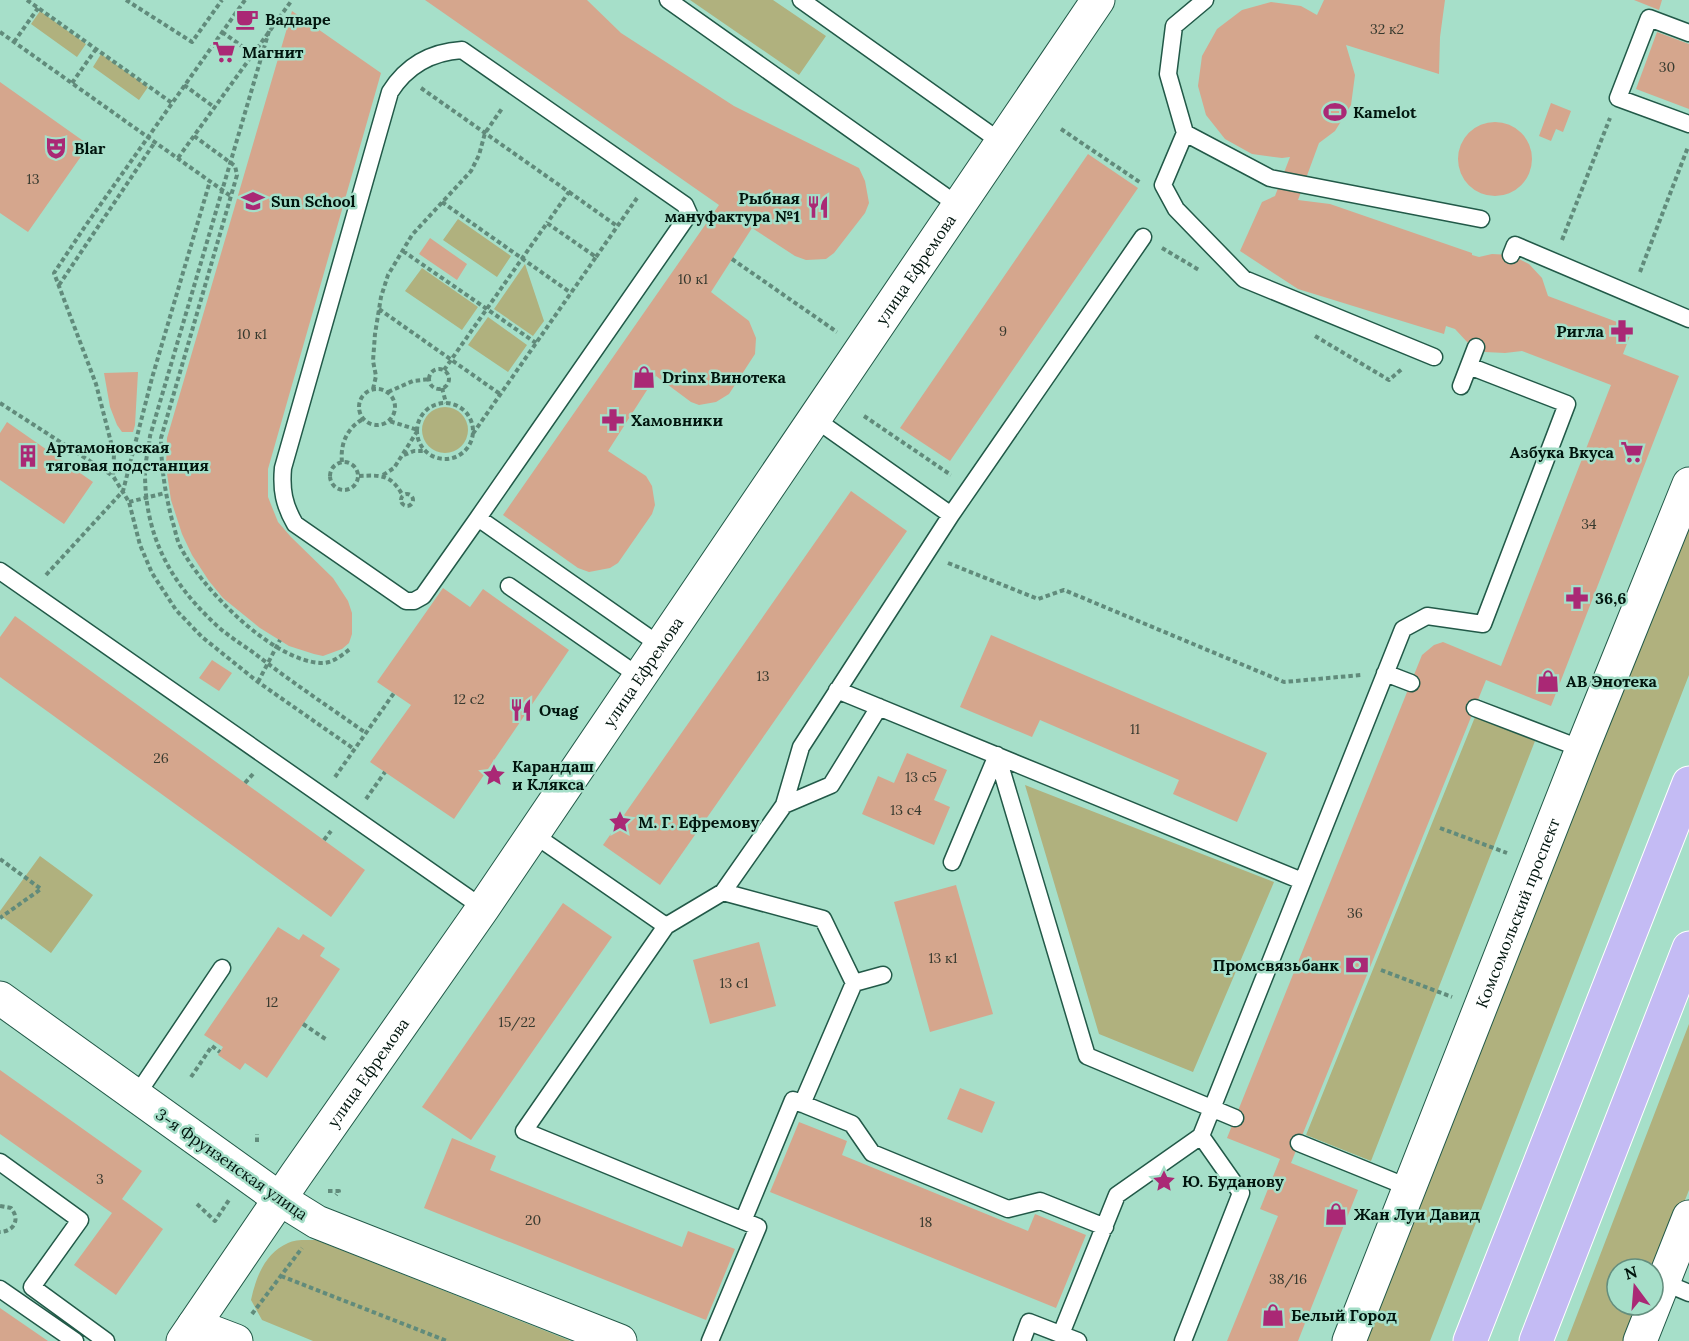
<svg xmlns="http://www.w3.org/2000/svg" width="1689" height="1341" viewBox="0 0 1689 1341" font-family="Lora,serif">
<rect width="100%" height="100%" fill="#a6dfc9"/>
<path fill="#b0b17e" d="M690,0H773L826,36L799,75Z
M40,11L86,44L77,57L31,24Z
M101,54L148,87L139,100L93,67Z
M458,219L511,256L497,277L443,240Z
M525,264L544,321L533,336L494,309Z
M422,268L478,307L462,330L405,291Z
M488,317L527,345L508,372L468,345Z
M422 430a23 23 0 1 1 46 0a23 23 0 1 1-46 0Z
M1689,521V675L1430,1341H1367Z
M1475,717L1535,741L1371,1161L1306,1135Z
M1025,785L1274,882L1193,1072L1099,1034Z
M40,856L93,895L51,953L0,915V911Z
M1689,1024V1190L1653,1282V1269H1617V1305H1644L1630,1341H1567Z
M316,1240L571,1341H313L262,1320L251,1300C256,1277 265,1253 288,1243C295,1239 308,1240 316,1240Z"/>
<path fill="#d5a68d" d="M425,0H587L621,33L734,106L859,168L865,181L869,203L865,213L834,253L826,259L806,260L795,256L752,228L711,292L749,321L756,338L755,354L729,394L716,402L699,405L691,402L656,376L608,451L646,476L652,486L655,505L652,514L618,563L610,568L589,572L578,568L503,515L719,205Z
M1324,0H1445L1440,37L1439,74L1346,45L1355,75L1351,105L1335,131L1319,143L1298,200L1330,204L1472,253V255L1479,257L1492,254L1511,255L1529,264L1542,278L1548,296L1633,328L1623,354L1679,376L1551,706L1486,680L1291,1163L1358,1190L1298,1341H1227L1278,1216L1260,1209L1280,1159L1227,1138L1422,655L1434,645L1443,642L1501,666L1611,385L1522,351L1505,353L1485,352L1468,343L1455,329L1446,326L1444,334L1298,289L1240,251L1262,202L1275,196L1290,157L1282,158L1252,154L1225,139L1206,115L1198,86L1202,56L1217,29L1242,10L1271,2L1301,6L1317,15Z
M1634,0H1662L1659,10Z
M292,11L381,73L268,469V497L278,522L291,537L333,578L348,601L352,613V634L349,643L342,649L323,656L314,654L289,646L260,628L223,598L209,581L192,555L182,534L171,500L166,467L167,438Z
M1657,32L1689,44V109L1636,89Z
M0,82L89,145L28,232L0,213Z
M1551,103L1571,111L1563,132L1556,129L1551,141L1539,136Z
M1458 159a37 37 0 1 1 74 0a37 37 0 1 1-74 0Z
M1088,154L1138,188L950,461L900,428Z
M430,238L467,264L457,280L419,254Z
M138,372L135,425L133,432H122L117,425L110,407L104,373Z
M7,422L93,482L64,524L0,480V433Z
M851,491L907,531L660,885L603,845Z
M443,588L470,607L483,589L569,650L454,819L370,762L411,705L377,682Z
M15,616L365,870L331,917L0,677V637Z
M991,635L1267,753L1237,822L1173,794L1179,780L1040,720L1032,737L960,707Z
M212,660L232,673L219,691L199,678Z
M907,753L947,770L934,800L950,807L934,845L862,814L878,776L894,783Z
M956,885L993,1014L930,1032L894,902Z
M563,903L612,937L471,1140L422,1107Z
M278,927L299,940L303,934L325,948L320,956L340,969L267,1078L245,1063L240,1070L218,1055L223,1047L204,1035Z
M759,942L776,1006L710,1024L693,960Z
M0,1070L142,1171L122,1199L163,1229L116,1295L74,1265L112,1213L0,1134Z
M960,1088L995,1102L982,1133L947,1119Z
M799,1122L847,1141L842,1155L1028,1231L1035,1214L1086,1235L1056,1308L770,1192Z
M452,1138L496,1156L490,1170L682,1247L688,1231L735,1249L706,1320L424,1208Z
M0,1308L48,1341H0Z"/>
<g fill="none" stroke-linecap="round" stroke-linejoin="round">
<g stroke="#225948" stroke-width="19">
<path id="lane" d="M668,0L959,206
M801,0L1001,142
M1205,0L1174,26L1168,74L1185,133L1163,185L1176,209L1244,279L1434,357
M1689,33L1649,18L1618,98L1689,124
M1185,133L1270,178L1481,219
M1511,255L1515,245L1689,319
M1461,386L1476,347
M815,419L951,515
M478,518L689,214L685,205L462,50C431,52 407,65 390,92L283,468C281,490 284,505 295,524L406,601H414L423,596L478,518L661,646
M0,571L483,908
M509,586L640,677
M1385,673L1411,683
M837,690L1302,881
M1475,708L1582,749
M997,755L1087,1056L1235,1118
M784,805L831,785L879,707
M533,834L666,926
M952,862L997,755
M723,892L823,919L854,983L802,1104
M854,983L883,975
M136,1096L222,968
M1299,1143L1410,1188
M0,1162L80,1220L32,1287L106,1341
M743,1221L793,1100L852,1124L872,1153L1008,1209L1040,1201L1105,1227
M1663,1282L1689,1293
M0,1289L75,1341
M1061,1334L1117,1195L1201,1136L1403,629L1427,616L1483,624L1567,404L1469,366
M710,1341L758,1227L524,1131L666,926L723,892L784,805L801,747L951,515L1143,237
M1022,1341L1029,1322L1078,1341
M1183,1341L1241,1193L1201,1136"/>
</g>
<g stroke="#225948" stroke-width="35">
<path id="street" d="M0,998L280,1199"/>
</g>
<g stroke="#225948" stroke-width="35">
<g id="secondary">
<path d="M280,1199L317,1222L620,1341"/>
<path d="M194,1325L236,1341"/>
<path id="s1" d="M183,1341L296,1175L483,908L1098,0"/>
<path id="s2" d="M1349,1341L1582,749L1689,484"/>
<path d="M1640,1341L1689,1217"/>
</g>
</g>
<g stroke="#fff" stroke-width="35">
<path id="primary" d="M1470,1341L1689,783
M1536,1341L1689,948"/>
</g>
<path stroke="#618b7b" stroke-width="4" stroke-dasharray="4.5 3" stroke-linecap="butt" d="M27,0L172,103
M126,0L192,42L222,0
M245,0L86,225L54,273L96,384L114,454L113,476L129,502L140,545L152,573L176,610L202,637L258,682L354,749
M269,31L150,436C149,448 145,461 145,473C145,535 169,580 213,622C225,634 240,643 254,653C290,681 329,707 366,733
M0,32L232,197
M222,32L253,54
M14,42L38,8
M72,83L96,49
M184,85L214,107
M421,88L569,192L547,223
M1061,129L1141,183
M194,136L235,166L237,175L161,438C161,467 165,492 172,520C175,528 176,538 180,546C201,588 273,662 322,663C333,663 342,655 350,649
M178,158L292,0
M569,192L617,226
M442,202L571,293
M1562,240L1610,118
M1162,248L1199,270
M403,251L536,343
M596,257L637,198
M732,259L837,332
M1640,272L1688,147
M59,285L155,142
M379,309L500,394
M1315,336L1389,380L1403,368
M429 379a10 10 0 1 1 20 0a10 10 0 1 1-20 0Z
M444,370L547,223L596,257L472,435
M442,388L446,403
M359 407a18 18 0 1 1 36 0a18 18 0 1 1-36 0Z
M373,389L376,376L373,361L375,334L381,297L388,275L412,235L471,171L479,155L485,133L503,107
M388,392L413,381L430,379
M0,403L113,476
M417 431a28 28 0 1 1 56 0a28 28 0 1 1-56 0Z
M864,416L951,475
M404,455L414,451H426
M330 476a14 14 0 1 1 28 0a14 14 0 1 1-28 0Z
M342,462C340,444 347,428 363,419
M383,475L394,468L418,430L389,421
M359,476C381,475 391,474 403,496
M401 500a6 6 0 1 1 12 0a6 6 0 1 1-12 0Z
M129,502L165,493
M948,563L1038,599L1064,590L1284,682L1361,675
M46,575L123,491L152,378L210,181
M258,682L280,640
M335,777L394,693
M245,783L253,774
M366,799L385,772
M1440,828L1507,853
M324,840L331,831
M0,859L41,889L0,918
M1381,970L1452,997
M303,1024L327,1040
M191,1077L212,1046L220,1052
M257,1142V1134
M328,1191H339L336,1195
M197,1204L215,1221L229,1200
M0,1206L11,1208C20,1219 15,1231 0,1232
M281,1276L447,1341
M252,1314L302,1248"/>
<use href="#lane" stroke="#fff" stroke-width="16"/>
<use href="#street" stroke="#fff" stroke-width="33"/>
<use href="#secondary" stroke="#fff" stroke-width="33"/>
<use href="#primary" stroke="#c4bbf4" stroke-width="33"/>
</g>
<defs>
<g id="cafe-bare" transform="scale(1.8)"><path d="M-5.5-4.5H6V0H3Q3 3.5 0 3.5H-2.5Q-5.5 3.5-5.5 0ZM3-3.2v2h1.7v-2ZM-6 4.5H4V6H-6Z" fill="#aa2875" stroke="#a6dfc9" stroke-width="2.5" paint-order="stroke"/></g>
<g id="supermarket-bare" transform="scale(1.8)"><path d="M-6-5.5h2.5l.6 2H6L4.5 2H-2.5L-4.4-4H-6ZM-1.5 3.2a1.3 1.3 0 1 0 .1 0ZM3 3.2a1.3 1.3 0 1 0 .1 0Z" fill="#aa2875" stroke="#a6dfc9" stroke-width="2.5" paint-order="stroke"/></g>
<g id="stadium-bare" transform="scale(1.8)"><path d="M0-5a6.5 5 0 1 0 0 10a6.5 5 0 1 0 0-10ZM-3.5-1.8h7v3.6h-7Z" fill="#aa2875" stroke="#a6dfc9" stroke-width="2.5" paint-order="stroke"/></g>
<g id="theatre-bare" transform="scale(1.8)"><path d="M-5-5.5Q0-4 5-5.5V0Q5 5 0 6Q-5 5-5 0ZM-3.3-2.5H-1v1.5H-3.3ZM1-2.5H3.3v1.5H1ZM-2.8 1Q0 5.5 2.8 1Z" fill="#aa2875" stroke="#a6dfc9" stroke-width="2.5" paint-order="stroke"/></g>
<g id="school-bare" transform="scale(1.8)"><path d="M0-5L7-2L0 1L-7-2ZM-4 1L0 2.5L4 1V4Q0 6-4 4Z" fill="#aa2875" stroke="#a6dfc9" stroke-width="2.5" paint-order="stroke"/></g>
<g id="restaurant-bare" transform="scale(1.8)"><path d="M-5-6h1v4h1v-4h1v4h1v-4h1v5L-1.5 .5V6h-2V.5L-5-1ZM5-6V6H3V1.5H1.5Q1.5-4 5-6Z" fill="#aa2875" stroke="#a6dfc9" stroke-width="2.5" paint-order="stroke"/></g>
<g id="pharmacy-bare" transform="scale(1.8)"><path d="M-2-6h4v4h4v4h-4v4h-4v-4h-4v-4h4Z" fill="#aa2875" stroke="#a6dfc9" stroke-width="2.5" paint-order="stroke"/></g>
<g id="shop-bare" transform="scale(1.8)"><path d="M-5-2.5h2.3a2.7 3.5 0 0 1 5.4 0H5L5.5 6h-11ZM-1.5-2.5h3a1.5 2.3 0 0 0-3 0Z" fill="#aa2875" stroke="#a6dfc9" stroke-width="2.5" paint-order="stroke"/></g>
<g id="building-bare" transform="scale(1.8)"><path d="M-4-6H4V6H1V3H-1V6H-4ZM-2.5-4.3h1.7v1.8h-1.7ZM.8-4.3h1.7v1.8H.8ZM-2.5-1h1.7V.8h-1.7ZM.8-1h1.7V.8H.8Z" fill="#aa2875" stroke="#a6dfc9" stroke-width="2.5" paint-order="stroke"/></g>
<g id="sight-bare" transform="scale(1.8)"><path d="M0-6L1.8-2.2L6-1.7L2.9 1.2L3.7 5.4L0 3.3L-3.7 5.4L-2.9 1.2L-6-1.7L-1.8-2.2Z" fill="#aa2875" stroke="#a6dfc9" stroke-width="2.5" paint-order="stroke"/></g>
<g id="bank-bare" transform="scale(1.8)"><path d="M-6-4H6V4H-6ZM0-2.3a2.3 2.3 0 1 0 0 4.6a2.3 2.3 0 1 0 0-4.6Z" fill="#aa2875" stroke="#a6dfc9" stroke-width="2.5" paint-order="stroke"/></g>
</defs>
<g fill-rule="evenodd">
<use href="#cafe-bare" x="247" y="19"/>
<use href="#supermarket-bare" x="224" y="52"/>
<use href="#stadium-bare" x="1335" y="112"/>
<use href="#theatre-bare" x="56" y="148"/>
<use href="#school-bare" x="253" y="201"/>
<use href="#restaurant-bare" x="818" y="207"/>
<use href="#pharmacy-bare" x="1622" y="331"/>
<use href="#shop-bare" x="644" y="377"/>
<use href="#pharmacy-bare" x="613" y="420"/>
<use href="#supermarket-bare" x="1632" y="452"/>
<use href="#building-bare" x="28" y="456"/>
<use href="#pharmacy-bare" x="1577" y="598"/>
<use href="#shop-bare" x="1548" y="681"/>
<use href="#restaurant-bare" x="521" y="710"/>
<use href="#sight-bare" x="494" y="775"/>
<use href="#sight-bare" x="620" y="822"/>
<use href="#bank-bare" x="1357" y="965"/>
<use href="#sight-bare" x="1164" y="1181"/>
<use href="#shop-bare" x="1336" y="1214"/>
<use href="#shop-bare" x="1273" y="1315"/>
</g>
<g text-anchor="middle" stroke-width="5" stroke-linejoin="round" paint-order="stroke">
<g font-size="14" fill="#36392e">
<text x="1387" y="34">32 к2</text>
<text x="1667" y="72">30</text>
<text x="33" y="184">13</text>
<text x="693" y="284">10 к1</text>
<text x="1003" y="336">9</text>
<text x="252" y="339">10 к1</text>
<text x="1589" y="529">34</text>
<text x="763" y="681">13</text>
<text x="469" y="704">12 с2</text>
<text x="1135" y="734">11</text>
<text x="161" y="763">26</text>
<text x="921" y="782">13 с5</text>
<text x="906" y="815">13 с4</text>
<text x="1355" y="918">36</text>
<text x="943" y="963">13 к1</text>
<text x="734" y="988">13 с1</text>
<text x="272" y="1007">12</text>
<text x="517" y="1027">15/22</text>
<text x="100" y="1184">3</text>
<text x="533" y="1225">20</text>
<text x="926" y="1227">18</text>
<text x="1288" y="1284">38/16</text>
</g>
<g font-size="16" font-weight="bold" fill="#01150e" stroke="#a6dfc9" text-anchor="start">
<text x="265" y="25">Вадваре</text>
<text x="242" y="58">Магнит</text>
<text x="1353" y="118">Kamelot</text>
<text x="74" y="154">Blar</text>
<text x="800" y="204" text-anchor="end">Рыбная<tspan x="800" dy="18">мануфактура №1</tspan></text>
<text x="271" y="207">Sun School</text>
<text x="1604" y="337" text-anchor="end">Ригла</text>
<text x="662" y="383">Drinx Винотека</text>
<text x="631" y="426">Хамовники</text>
<text x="46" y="453">Артамоновская<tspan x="46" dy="18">тяговая подстанция</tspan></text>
<text x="1614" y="458" text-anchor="end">Азбука Вкуса</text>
<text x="1595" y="604">36,6</text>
<text x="1566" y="687">АВ Энотека</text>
<text x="539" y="716">Очаg</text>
<text x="512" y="772">Карандаш<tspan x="512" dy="18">и Клякса</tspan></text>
<text x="638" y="828">М. Г. Ефремову</text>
<text x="1339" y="971" text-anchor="end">Промсвязьбанк</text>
<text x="1182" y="1187">Ю. Буданову</text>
<text x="1354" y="1220">Жан Луи Давид</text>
<text x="1291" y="1321">Белый Город</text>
</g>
<g font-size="16" fill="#01150e" stroke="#a6dfc9">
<text dy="6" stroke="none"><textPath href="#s1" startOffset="1298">улица Ефремова</textPath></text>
<text dy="6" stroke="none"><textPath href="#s1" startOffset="812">улица Ефремова</textPath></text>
<text dy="6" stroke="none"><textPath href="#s2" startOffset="460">Комсомольский проспект</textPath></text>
<text dy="6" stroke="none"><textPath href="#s1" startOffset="326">улица Ефремова</textPath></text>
<text transform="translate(232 1164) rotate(35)" y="6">3-я Фрунзенская улица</text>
</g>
</g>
<g transform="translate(1635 1287) rotate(344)"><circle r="28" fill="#a6dfc9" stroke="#648e7e" stroke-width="1.5"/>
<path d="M0-4.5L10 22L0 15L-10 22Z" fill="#aa2875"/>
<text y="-9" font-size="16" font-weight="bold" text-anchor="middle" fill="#01150e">N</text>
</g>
</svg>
